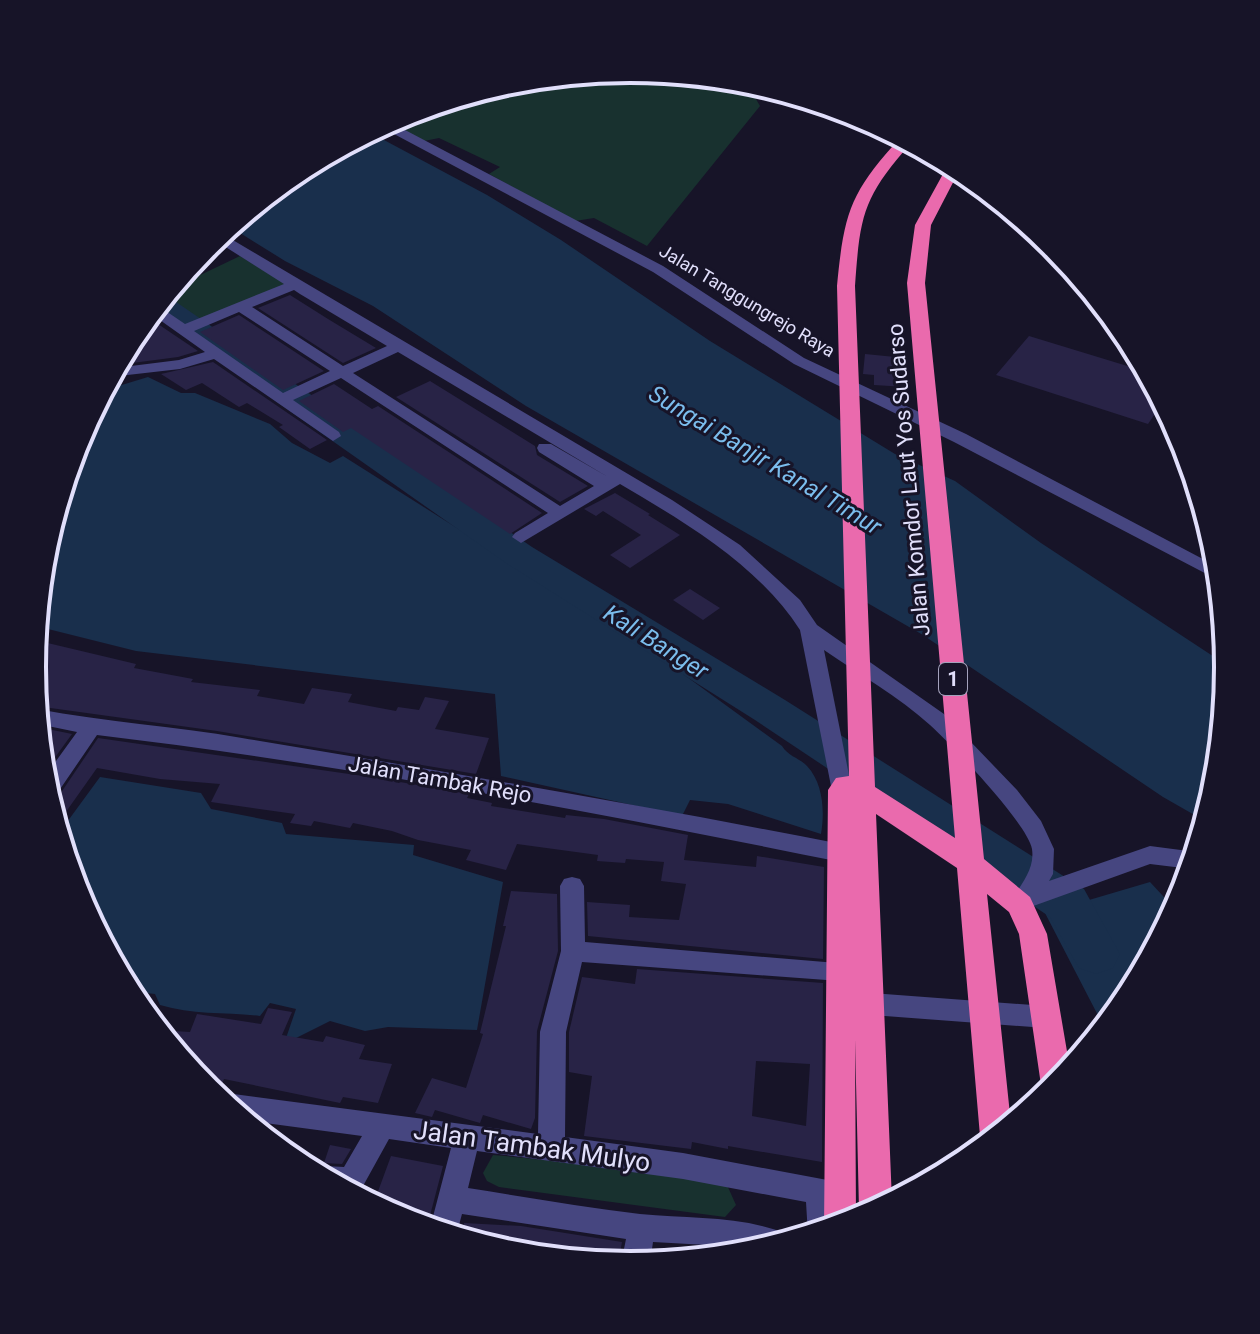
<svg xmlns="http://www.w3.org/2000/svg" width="1260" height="1334" viewBox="0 0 1260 1334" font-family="Roboto,sans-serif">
<rect width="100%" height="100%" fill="#171428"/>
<path fill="#18312f" d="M630,69L745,80L760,106L647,246L594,218L575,221L489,174L500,167L439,138L424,141L387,122L402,114L514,80Z
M240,256L286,284L192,322L161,300L169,290Z
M493,1155L652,1170L727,1185L736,1205L725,1217L499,1187L487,1181L483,1173Z"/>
<path fill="#192f4c" d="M369,132L487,195L561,240L710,341L895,454L955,481L1041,543L1228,666L1216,784L1205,821L1163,797L923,635L526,406L373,306L285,261L229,226L298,170Z
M148,377L181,393H195L270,424L292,443L330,463L343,456L650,650L782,746C789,757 798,757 807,766C823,783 825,811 821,834L728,804L690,800L682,816L501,776L495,694L136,651L36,626L44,550L78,438L102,391Z
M100,777L201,793L211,809L282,823L286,834L414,845L413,855L503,882L477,1030L388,1027L365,1031L330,1021L284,1044L296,1009L270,1003L260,1016C226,1012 193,1015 160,1005L155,994L128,991L77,895L59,833Z
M1150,882L1175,909L1127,1000L1104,1027L1045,913Z"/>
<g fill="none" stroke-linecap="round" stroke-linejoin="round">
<path fill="#192f4c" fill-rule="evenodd" d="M166,295L532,547L785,700L1084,889L1120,954L1113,968L1096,974L1079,968L1050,917L755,720L506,563L206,352L153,311Z"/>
</g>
<path fill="#282346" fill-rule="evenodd" d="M290,295L328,319L376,348L343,363L258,308Z
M239,315L324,371L283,390L200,332Z
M152,320L198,351L178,357L117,365L133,334L141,325Z
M1029,336L1147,372L1163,402L1148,424L996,375Z
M865,354L905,358L906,387L874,385V375L863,374Z
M213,362L327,440L310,449L279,427L283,425L247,403L239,407L202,383L186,390L161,374Z
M430,381L535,446L537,455L588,486L560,502L396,397Z
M334,384L372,409L378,406L542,513L510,534L351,428L343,432L299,401Z
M615,493L650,514L648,515L680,535L630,568L610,555L641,535L603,511L596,516L584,509Z
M690,589L720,608L703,620L673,600Z
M35,640L136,664L134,668L193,679L191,682L260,690L257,696L304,704L312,688L352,694L348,702L396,711L398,707L419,710L425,697L449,701L435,729L489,738L476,774L217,731L36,706L32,667Z
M38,727L72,734L43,774L39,739Z
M98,738L377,778L469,794L467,798L492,803L491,806L565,818L566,815L604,819L688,835L684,860L756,867L757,856L824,867L823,959L588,936L587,902L630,905L629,917L679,920L686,884L661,881L664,862L626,859L625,863L597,861L598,855L517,844L506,870L466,860L471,850L418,840L392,831L353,823L350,828L314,821L311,826L290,823L295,814L211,802L220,784L160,779L97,768L56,826L49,803L56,800Z
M511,891L557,894L558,951L537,1031L535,1118L531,1129L483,1115L480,1123L435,1110L432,1117L415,1113L432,1078L466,1088L483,1034L480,1033L506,926H503Z
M637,969L823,983L822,1162L728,1146V1149L692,1142L691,1149L584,1136L592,1076L569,1072V1032L582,977L635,984ZM756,1061L810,1064L806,1126L752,1116Z
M268,1008L292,1012L282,1035L323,1042L326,1036L365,1045L359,1059L392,1064L378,1103L343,1097L340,1103L224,1079L220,1089L204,1087L158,1030L190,1032L197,1014L261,1024Z
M330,1145L351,1149L342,1164L324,1163Z
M391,1156L443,1166L427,1227L401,1219L373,1205Z
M464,1223L521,1226L622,1242L618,1264L574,1256L573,1259L514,1253L462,1238Z"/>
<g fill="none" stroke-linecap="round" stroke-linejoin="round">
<path fill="#464680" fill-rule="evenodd" d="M388,121L663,266L804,358L966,434L1218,567L1220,581L954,442L794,364L653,272L379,126Z
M221,233L672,500L740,545L800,600L817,625L944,714L1017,790L1041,821L1054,849L1053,874L1049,881L1150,846L1196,852L1191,869L1150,864L1025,909L1017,906L1013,899C1021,883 1035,870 1032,849C1027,823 952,745 930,725C899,697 859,674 824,650L852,790L849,796L841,798L833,796L800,630C758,565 686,523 620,484L521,543L512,537L515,533L548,513L341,378L293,400L339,432L341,436L333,441L214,359L180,369L110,377L115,368L179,360L205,352L150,313L157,305L185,324L284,284L213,239ZM294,290L300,294L387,346L343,366L252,307ZM239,312L330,371L283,393L194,331ZM398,352L608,477L551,444H539L537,448L539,452L594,486L560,506L353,373Z
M37,709C105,722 174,726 242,738C442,771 642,805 841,844L849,847L852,853L849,859L841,862C594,812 347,765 97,735L54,798L48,800L43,779L77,732L38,724Z
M572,877L580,879L584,886L585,942L849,964L852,971L849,978L840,981L582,962L566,1032L565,1137L683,1153L838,1182L848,1186L852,1195L848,1204L834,1208V1227L808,1235L806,1202L683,1179L477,1151L468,1188C525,1197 583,1207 640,1214C690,1219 740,1215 787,1234L790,1240L751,1252L725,1246L653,1242L650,1263L621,1264L626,1239L462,1214L456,1236L430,1228L451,1148L389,1139L363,1186L349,1192L314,1173L325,1166L344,1167L362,1136L243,1120L216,1097L226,1093L538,1134L540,1032L561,951L560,886L564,879Z
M858,992L1046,1006L1055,1009L1059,1017L1055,1025L1046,1028L858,1014L849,1011L846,1003L849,995Z"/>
<path fill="#ea6aad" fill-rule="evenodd" d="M901,137L911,143C863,197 860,215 855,286L875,787L955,838L907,283L915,225L949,163L960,169L931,225L925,283L984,859L1030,897L1047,934L1070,1069L1046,1095L1041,1085L1019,934L1009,912L987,894L1011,1124L984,1146L980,1136L957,868L876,814L892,1201L862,1218L859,1210L855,1040L856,1220L824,1230L828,790L836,778L849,776L837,286C844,213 850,192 901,137Z"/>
</g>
<g text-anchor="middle" stroke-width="6" stroke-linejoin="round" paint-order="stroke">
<g font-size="18" fill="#e1dffb" stroke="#171428">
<text transform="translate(747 301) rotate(31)" y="6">Jalan Tanggungrejo Raya</text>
</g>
<rect fill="#171428" stroke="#a4a2bc" stroke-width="2" x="939" y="663" width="28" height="32" rx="6"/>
<g font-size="20" font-weight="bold" fill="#e1dffb">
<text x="953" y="686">1</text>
</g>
<g font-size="22" fill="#e1dffb" stroke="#171428">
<text transform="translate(908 480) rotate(-95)" y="8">Jalan Komdor Laut Yos Sudarso</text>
<text transform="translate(440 779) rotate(10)" y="8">Jalan Tambak Rejo</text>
</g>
<g font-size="24" font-style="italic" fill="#7bbded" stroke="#171428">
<text transform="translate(765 460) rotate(31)" y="8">Sungai Banjir Kanal Timur</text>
<text transform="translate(656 642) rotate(32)" y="8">Kali Banger</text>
</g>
<g font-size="26" fill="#e1dffb" stroke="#171428">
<text transform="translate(532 1146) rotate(8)" y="9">Jalan Tambak Mulyo</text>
</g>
</g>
<path d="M0 0H1260V1334H0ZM46 667a584 584 0 1 1 1168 0a584 584 0 1 1-1168 0Z" fill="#171428" fill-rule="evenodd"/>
<path fill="none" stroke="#e1dffb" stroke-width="4" d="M46 667a584 584 0 1 1 1168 0a584 584 0 1 1-1168 0Z"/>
</svg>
